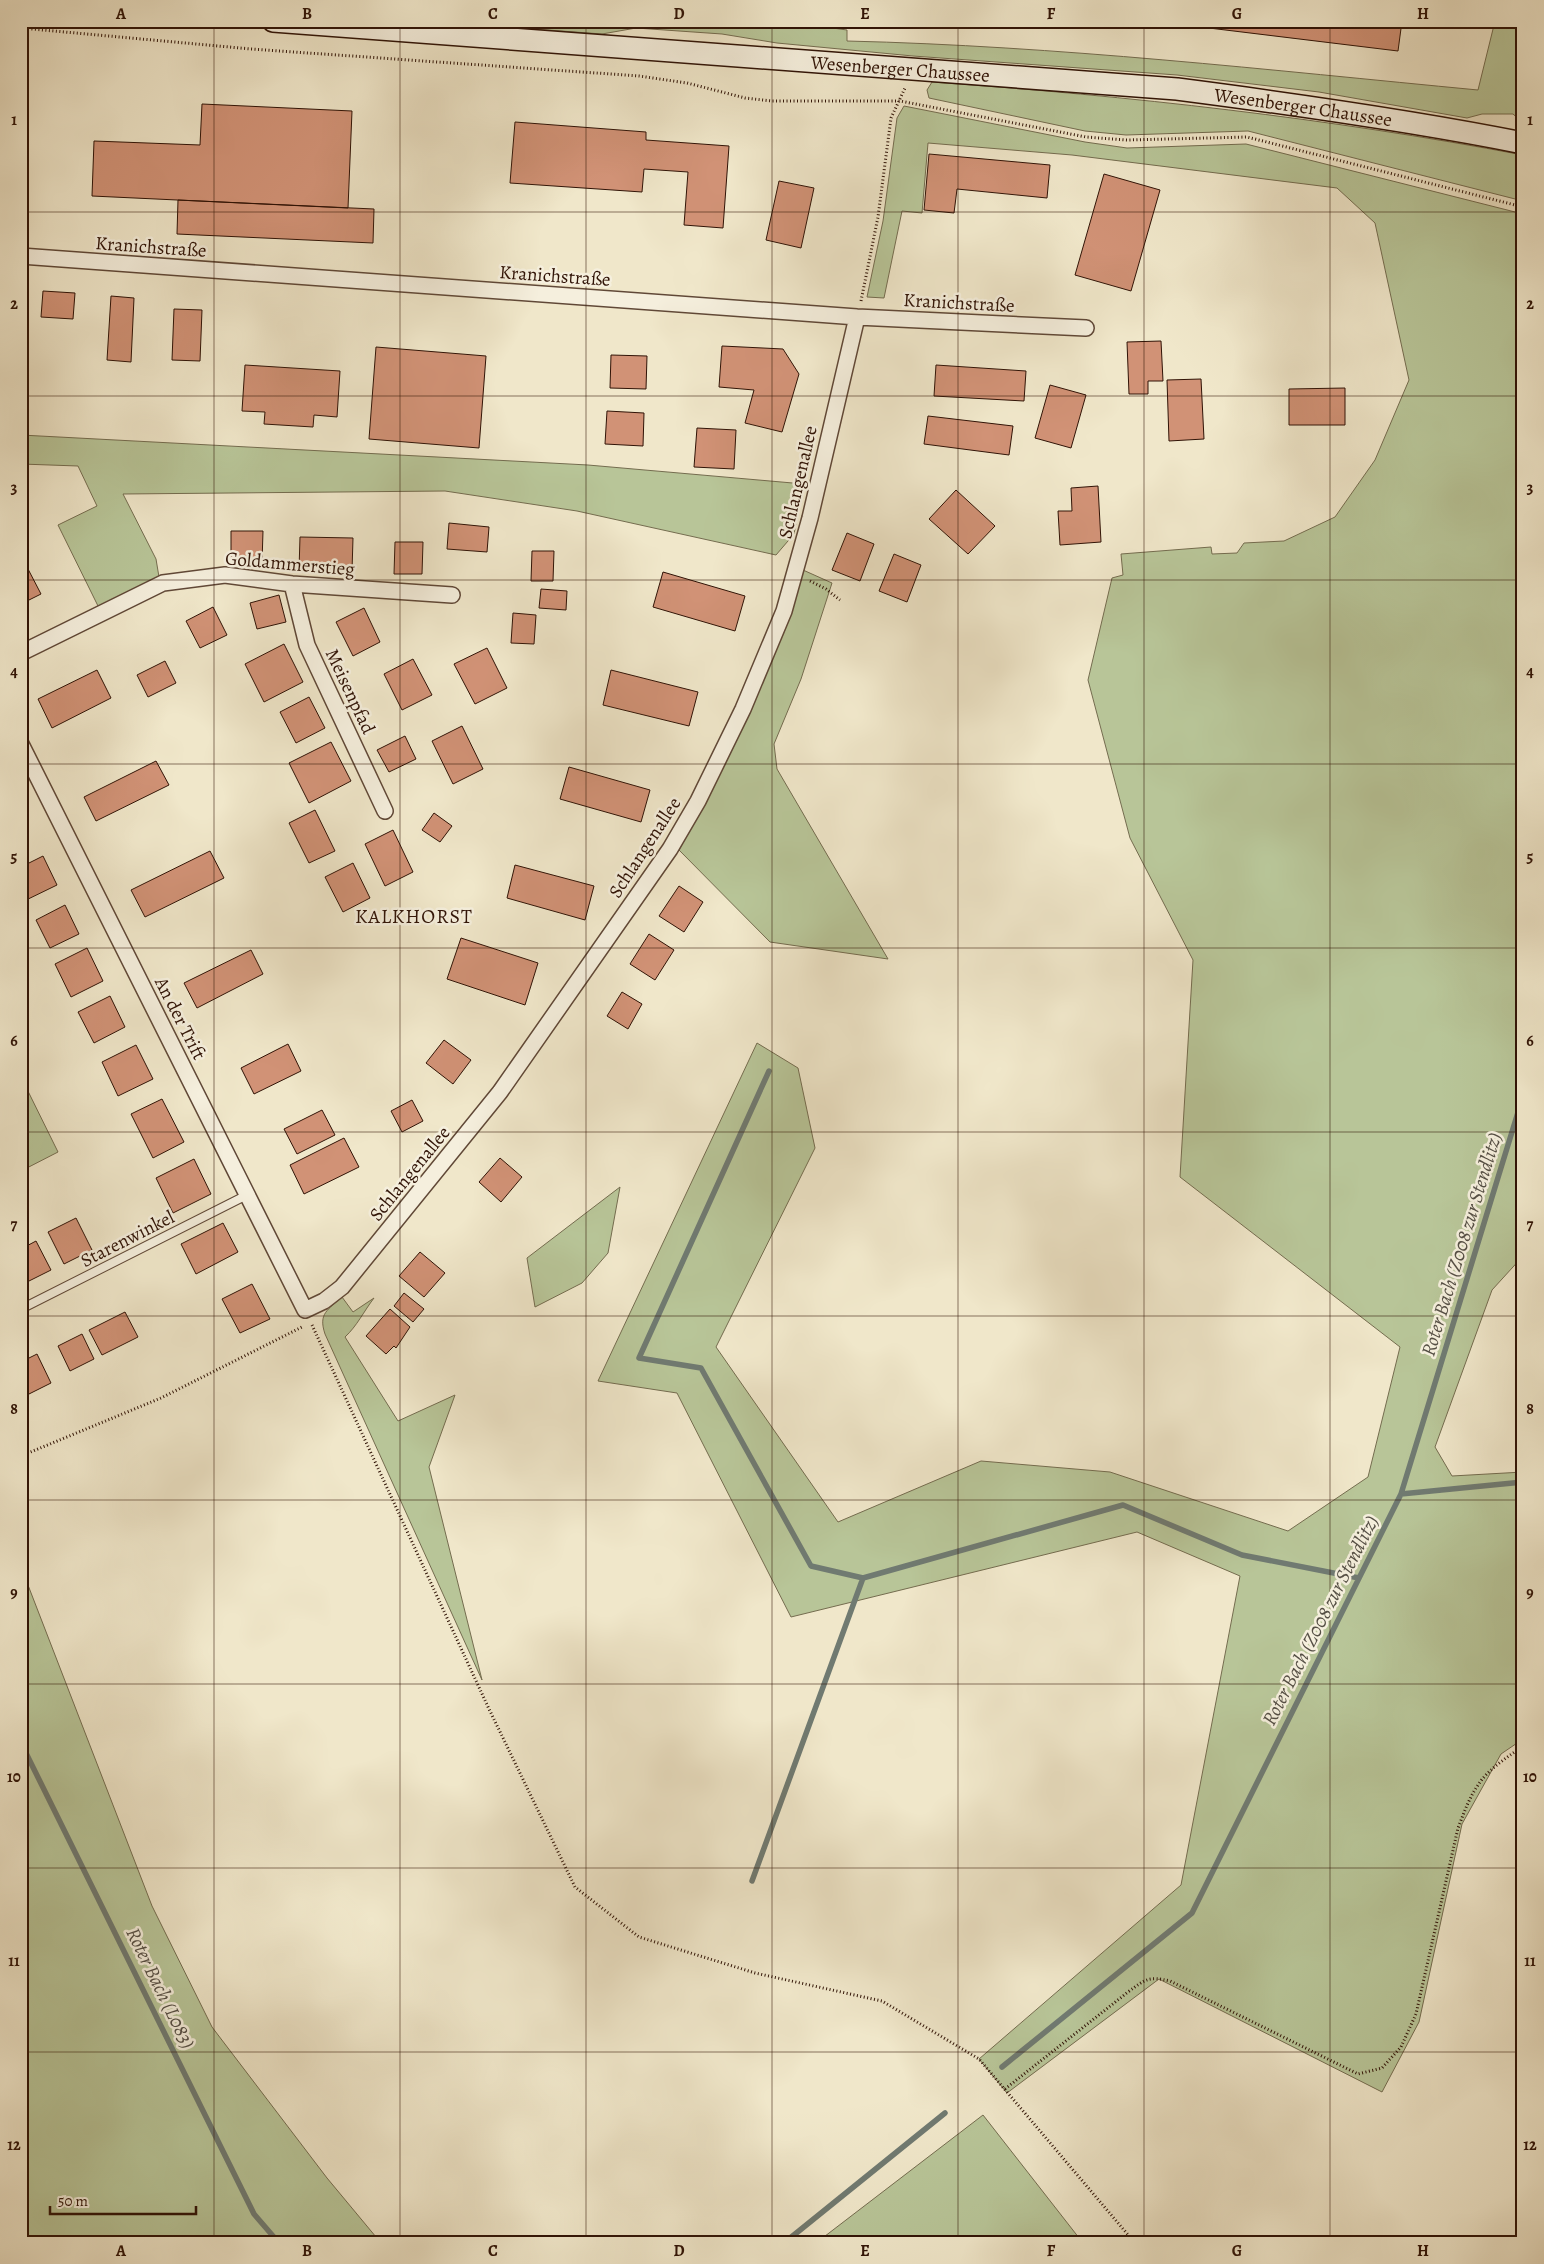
<svg xmlns="http://www.w3.org/2000/svg" width="1544" height="2264" viewBox="0 0 1544 2264" font-family="Alegreya,serif">
<rect width="100%" height="100%" fill="#f0e7ca"/>
<filter id="stains"><feTurbulence type="fractalNoise" baseFrequency=".004" numOctaves="4"/><feColorMatrix values="0 0 0 0 .2 0 0 0 0 .09 0 0 0 0 .02 0 0 0 .5 -.17"/></filter>
<radialGradient id="worn" r=".72"><stop offset=".6" stop-color="#630" stop-opacity="0"/><stop offset="1" stop-color="#630" stop-opacity=".3"/></radialGradient>
<path fill="#b8c598" stroke="#746c4f" d="M483,21H781L847,30V41C1058,46 1268,70 1478,90L1495,21H1523V123L1513,114H1482L1467,118L1319,92L1177,75L913,56L777,43L722,34L636,28L602,34L493,26Z
M932,82C1130,96 1327,118 1523,155V201L1248,131L1126,135L1085,131L929,98L927,90Z
M904,106L1085,142L1127,148L1246,144L1523,214V1256L1492,1290L1435,1447L1452,1476L1523,1472V1739L1501,1754L1462,1824L1419,2022L1382,2092L1159,1979L1007,2093L979,2059L1181,1885L1240,1576L1137,1532L791,1617L677,1393L598,1381L757,1043L798,1068L815,1148L716,1347L838,1522L981,1461L1110,1472L1288,1531L1368,1477L1400,1347L1180,1177L1193,960L1130,838L1088,680L1112,578L1123,575L1121,554L1211,547L1212,554L1237,553L1244,543L1284,541L1335,517L1375,460L1409,380L1375,223L1337,188L1072,155L928,143L922,213L902,211L884,298L867,297L883,221L897,118Z
M21,435L588,465L804,484L794,534L776,555L577,511L445,491L123,494L156,559L159,577L99,608L58,525L97,506L78,466L21,464Z
M803,570L832,583L801,679L774,744L777,769L888,959L770,942L679,850L750,711Z
M21,1077L58,1152L21,1171Z
M620,1187L608,1253L582,1283L535,1307L527,1258Z
M342,1297L353,1312L374,1298C364,1311 357,1326 345,1337L398,1421L455,1395L429,1467L482,1680L325,1334C318,1313 328,1310 342,1297Z
M21,1567L152,1906L212,2027L327,2178L381,2243H21Z
M983,2115L1083,2243H816Z"/>
<g fill="none" stroke-linecap="round" stroke-linejoin="round">
<path stroke="#707a71" stroke-width="5.5" d="M769,1071L639,1358L701,1368L811,1566L863,1578
M1401,1494L1523,1482
M21,1743L254,2214L279,2243
M752,1881L863,1578L1123,1505L1242,1555L1359,1578
M1002,2067L1192,1913L1401,1494L1523,1096
M784,2243L945,2113"/>
</g>
<path fill="#d19276" stroke="#301306" d="M1210,21H1402L1398,51L1209,28Z
M202,104L352,111L348,208L92,196L94,141L200,145Z
M515,122L646,132V140L729,146L723,228L684,225L688,172L644,169L642,192L510,183Z
M929,154L1050,165L1047,198L957,189L954,213L924,210Z
M1104,174L1160,190L1131,291L1075,275Z
M779,181L814,188L801,248L766,240Z
M178,200L374,209L373,243L177,234Z
M43,291L75,293L73,319L41,317Z
M111,296L134,298L131,362L107,360Z
M174,309L202,310L200,361L172,360Z
M1161,341L1163,381H1148V394H1129L1127,342Z
M722,346L783,349L799,374L782,432L745,423L754,390L719,387Z
M376,347L486,356L479,448L369,439Z
M611,355L647,356L646,389L610,388Z
M245,365L340,371L337,417L314,415L313,427L264,424L265,412L242,411Z
M936,365L1026,371L1024,401L934,396Z
M1201,379L1204,439L1169,441L1167,380Z
M1050,385L1086,395L1071,448L1035,438Z
M1345,388V425H1289V389Z
M607,411L644,413L643,446L605,444Z
M928,416L1013,426L1009,455L924,444Z
M697,428L736,430L734,469L694,467Z
M1098,486L1101,542L1060,545L1058,511H1072L1071,488Z
M956,490L995,526L968,554L929,519Z
M449,523L489,527L487,552L447,549Z
M231,531H263L262,563H231Z
M847,533L874,544L860,581L832,570Z
M300,537L353,538L352,571L299,570Z
M395,542H423L422,574H394Z
M532,551H554L553,581H531Z
M894,554L921,565L907,602L879,591Z
M28,569L41,594L21,604V573Z
M663,572L745,596L735,631L653,607Z
M541,589L567,591L566,610L539,608Z
M279,595L286,622L257,629L250,603Z
M213,607L227,635L200,648L186,621Z
M364,608L380,642L353,656L336,622Z
M513,613L536,615L534,644L511,643Z
M284,644L303,682L264,702L245,664Z
M487,648L507,688L475,704L454,664Z
M413,659L432,695L402,710L384,674Z
M165,661L176,683L148,697L137,675Z
M97,670L111,698L52,728L38,699Z
M611,670L698,692L689,726L603,705Z
M309,697L325,728L296,743L280,712Z
M462,726L483,769L453,784L432,741Z
M405,736L416,759L389,772L377,750Z
M331,742L351,781L309,803L289,763Z
M156,761L169,785L96,821L84,797Z
M569,767L650,790L641,822L560,799Z
M315,810L335,851L309,863L289,823Z
M434,813L452,826L440,842L422,830Z
M393,830L413,872L385,886L365,844Z
M210,851L224,878L145,917L131,890Z
M43,856L57,885L22,902L21,867Z
M353,863L370,898L343,912L325,877Z
M515,865L594,886L585,920L507,898Z
M679,886L703,902L684,932L659,916Z
M65,905L79,934L50,948L36,920Z
M649,934L674,950L655,980L630,964Z
M461,938L538,963L525,1005L447,979Z
M87,948L103,981L71,997L55,964Z
M251,950L263,974L197,1008L184,983Z
M622,992L642,1004L628,1029L607,1016Z
M110,996L125,1027L94,1043L78,1012Z
M444,1040L471,1060L453,1084L426,1063Z
M288,1044L301,1071L254,1094L241,1068Z
M136,1045L153,1079L118,1096L102,1062Z
M162,1099L184,1142L153,1158L131,1114Z
M412,1100L423,1121L402,1132L391,1111Z
M322,1110L335,1135L297,1154L284,1129Z
M344,1138L359,1167L304,1194L290,1165Z
M500,1158L522,1177L501,1202L479,1182Z
M194,1159L211,1194L173,1213L156,1178Z
M76,1218L92,1250L64,1264L48,1232Z
M223,1223L238,1252L196,1274L181,1244Z
M36,1241L51,1270L21,1285V1249Z
M420,1252L445,1273L424,1297L399,1276Z
M252,1284L270,1319L240,1333L222,1299Z
M404,1293L424,1309L413,1322L394,1306Z
M390,1309L410,1327L396,1348L394,1346L386,1354L366,1336Z
M125,1312L138,1337L102,1355L89,1330Z
M82,1334L94,1359L70,1371L58,1346Z
M37,1354L51,1383L21,1398V1362Z"/>
<g fill="none" stroke-linecap="round" stroke-linejoin="round">
<g stroke="#604837" stroke-width="10">
<path id="service" d="M21,1309L247,1195"/>
</g>
<g stroke="#604837" stroke-width="18">
<path id="minor" d="M21,256L857,317L1086,328
M292,584L307,645L385,811
M21,653L163,583L225,575L292,584L452,595
M21,744L305,1310L324,1301L342,1287L500,1092L670,849L698,801L743,709L784,611L810,518L857,317"/>
</g>
<g stroke="#301306" stroke-width="24">
<g id="secondary">
<path id="s1" d="M273,21L1177,89C1293,104 1408,120 1523,143"/>
</g>
</g>
<path stroke="#301306" stroke-width="3" stroke-dasharray="1 2.5" stroke-linecap="butt" d="M21,28L251,49L639,76L687,83L745,98L772,101H900L1086,137L1127,140L1247,137L1523,207
M861,301L878,217L891,118L905,88
M810,581L826,589L840,600
M312,1325L489,1709L575,1887L639,1937L755,1973L882,2001L979,2059L1135,2243
M21,1456L161,1398L302,1327
M1005,2089L1128,1992C1146,1979 1148,1976 1170,1981L1358,2074L1382,2068L1401,2047L1416,2014L1458,1828C1464,1813 1469,1798 1478,1785C1488,1769 1508,1757 1523,1746"/>
<use href="#service" stroke="#f5efdd" stroke-width="8"/>
<use href="#minor" stroke="#f5efdd" stroke-width="15"/>
<use href="#secondary" stroke="#f5efdd" stroke-width="21"/>
</g>
<path fill="none" stroke="#301306" stroke-width="1" stroke-opacity="0.55" d="M214,21V2243M400,21V2243M586,21V2243M772,21V2243M958,21V2243M1144,21V2243M1330,21V2243M21,212H1523M21,396H1523M21,580H1523M21,764H1523M21,948H1523M21,1132H1523M21,1316H1523M21,1500H1523M21,1684H1523M21,1868H1523M21,2052H1523"/>
<g text-anchor="middle" stroke-width="5" stroke-linejoin="round" paint-order="stroke">
<g font-size="19" fill="#301306" stroke="#f5efdd">
<text dy="7" stroke="none"><textPath href="#s1" startOffset="629">Wesenberger Chaussee</textPath></text>
<text dy="7" stroke="none"><textPath href="#s1" startOffset="1034">Wesenberger Chaussee</textPath></text>
<text transform="translate(151 246) rotate(4)" y="7">Kranichstraße</text>
<text transform="translate(555 275) rotate(4)" y="7">Kranichstraße</text>
<text transform="translate(959 302) rotate(3)" y="7">Kranichstraße</text>
<text transform="translate(797 482) rotate(-77)" y="7">Schlangenallee</text>
<text transform="translate(290 563) rotate(5)" y="7">Goldammerstieg</text>
<text transform="translate(351 691) rotate(65)" y="7">Meisenpfad</text>
<text transform="translate(644 847) rotate(-57)" y="7">Schlangenallee</text>
<text transform="translate(181 1018) rotate(63)" y="7">An der Trift</text>
<text transform="translate(409 1173) rotate(-51)" y="7">Schlangenallee</text>
<text transform="translate(127 1238) rotate(-27)" y="7">Starenwinkel</text>
</g>
<g font-size="20" letter-spacing="1" fill="#301306" stroke="#f5efdd">
<text x="414" y="923">KALKHORST</text>
</g>
<g font-size="20" font-style="italic" fill="#554f45" stroke="#f5efdd">
<text transform="translate(1461 1244) rotate(-73)" y="7">Roter Bach (Z008 zur Stendlitz)</text>
<text transform="translate(1320 1620) rotate(-63)" y="7">Roter Bach (Z008 zur Stendlitz)</text>
<text transform="translate(161 1988) rotate(64)" y="7">Roter Bach (L083)</text>
</g>
</g>
<rect width="1544" height="2264" fill="none" stroke="#f0e7ca" stroke-width="55"/>
<path d="M50 2206v8h146v-8" fill="none" stroke="#301306" stroke-width="2.5"/>
<text x="58" y="2206" font-size="15" fill="#301306" stroke="#f5efdd" stroke-width="4" paint-order="stroke">50 m</text>
<rect x="28" y="28" width="1488" height="2208" fill="none" stroke="#301306" stroke-width="2"/>
<g font-size="16" text-anchor="middle" font-weight="bold" fill="#301306">
<text x="121" y="19">A</text>
<text x="307" y="19">B</text>
<text x="493" y="19">C</text>
<text x="679" y="19">D</text>
<text x="865" y="19">E</text>
<text x="1051" y="19">F</text>
<text x="1237" y="19">G</text>
<text x="1423" y="19">H</text>
<text x="14" y="125">1</text>
<text x="1530" y="125">1</text>
<text x="14" y="309">2</text>
<text x="1530" y="309">2</text>
<text x="14" y="493">3</text>
<text x="1530" y="493">3</text>
<text x="14" y="677">4</text>
<text x="1530" y="677">4</text>
<text x="14" y="862">5</text>
<text x="1530" y="862">5</text>
<text x="14" y="1046">6</text>
<text x="1530" y="1046">6</text>
<text x="14" y="1230">7</text>
<text x="1530" y="1230">7</text>
<text x="14" y="1414">8</text>
<text x="1530" y="1414">8</text>
<text x="14" y="1598">9</text>
<text x="1530" y="1598">9</text>
<text x="14" y="1782">10</text>
<text x="1530" y="1782">10</text>
<text x="14" y="1966">11</text>
<text x="1530" y="1966">11</text>
<text x="14" y="2150">12</text>
<text x="1530" y="2150">12</text>
<text x="121" y="2256">A</text>
<text x="307" y="2256">B</text>
<text x="493" y="2256">C</text>
<text x="679" y="2256">D</text>
<text x="865" y="2256">E</text>
<text x="1051" y="2256">F</text>
<text x="1237" y="2256">G</text>
<text x="1423" y="2256">H</text>
</g>
<rect width="100%" height="100%" filter="url(#stains)"/>
<rect width="100%" height="100%" fill="url(#worn)"/>
</svg>
